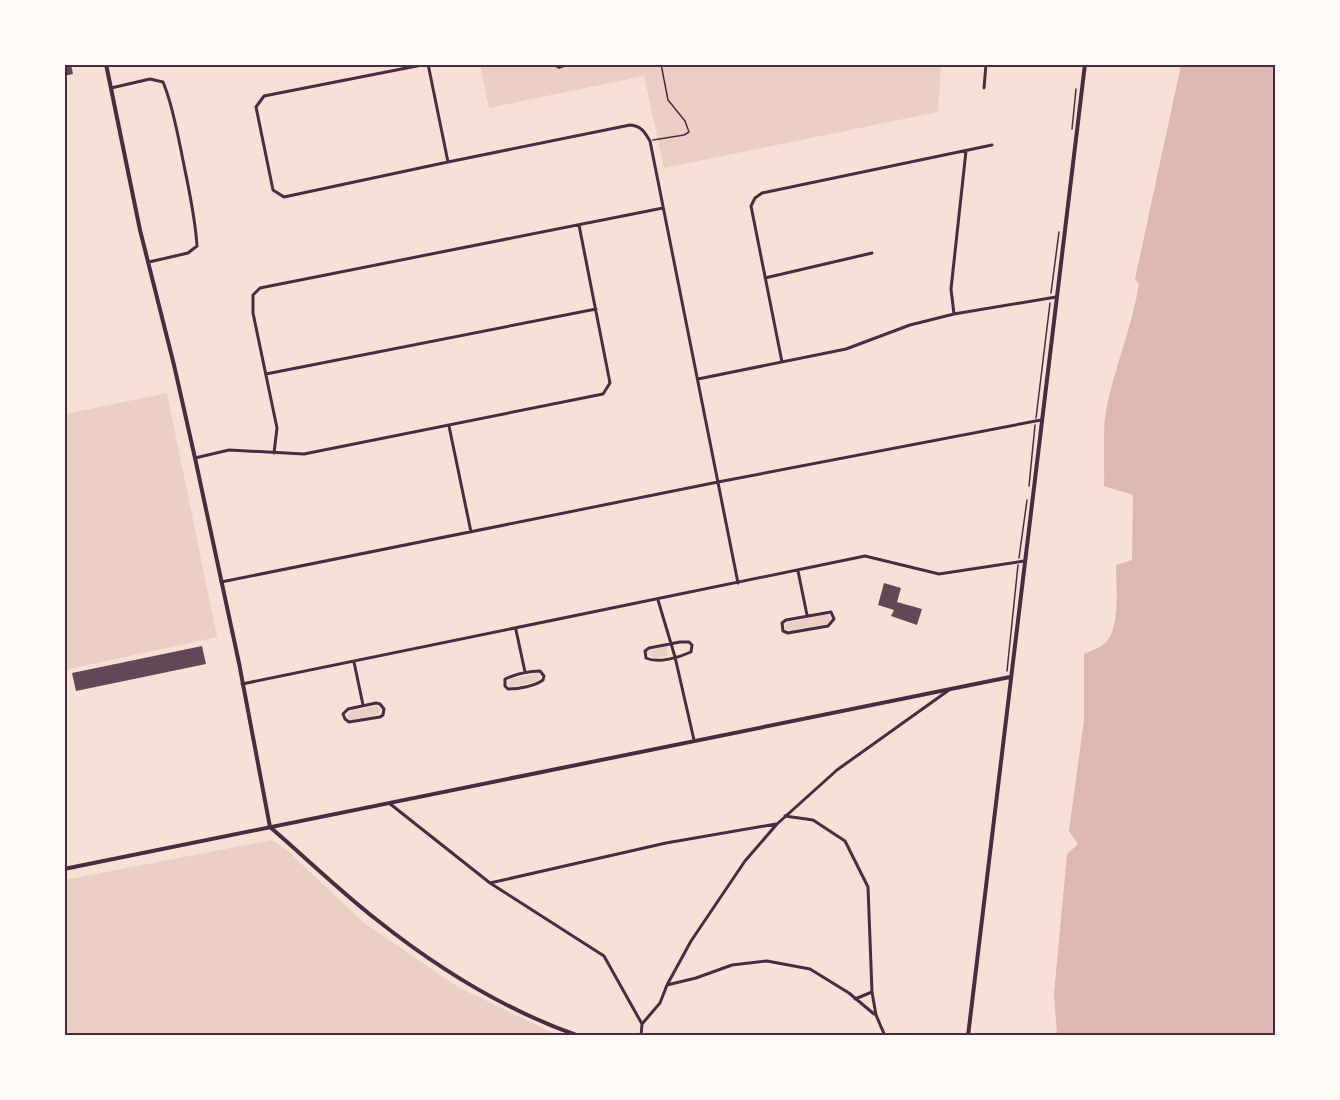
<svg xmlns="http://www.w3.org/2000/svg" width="1340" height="1100" viewBox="0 0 1340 1100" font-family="Georgia,serif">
<rect width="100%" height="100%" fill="#f7e1d7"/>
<path fill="#ebcfc5" d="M480,65H941L938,112L664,168L644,76L489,108Z
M167,393L217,637L65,670V414Z
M825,614L829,615L831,618L827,624L791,631L785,629V624L787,623Z
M667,646L668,656L654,658L647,654L649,651Z
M538,673L540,678L536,682L511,687L508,685L509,679Z
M376,706L381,710L377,715L352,720L347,717L350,711Z
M272,840L287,850L363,922L458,987L557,1035H65V880Z"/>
<path fill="#dcb8b0" d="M1181,65H1275V1035H1057L1054,994L1067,854L1078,844L1069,831L1084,720V654C1090,651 1100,648 1105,643C1121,629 1116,584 1116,565L1132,560L1133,495L1104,486C1105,462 1102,435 1106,411C1114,368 1132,328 1139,284L1135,279Z"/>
<path fill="#644757" d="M64,64H71L73,74L64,76Z
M884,583L901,588L897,602L922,609L917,625L891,616L894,610L878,605Z
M202,646L206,664L76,691L72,673Z"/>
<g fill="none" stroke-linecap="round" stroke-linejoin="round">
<path stroke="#4a2c40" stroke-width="1.5" d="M552,64L559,68L571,64
M1072,129L1076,89
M653,140L684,135L689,132L685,121L668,100L661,64
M1051,293L1059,232
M1036,418L1050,303
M1029,486L1035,425
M1019,558L1027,500
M1007,671L1018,565"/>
<path stroke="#4a2c40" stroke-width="3" d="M427,64L264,96L256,107L273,190L284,197L448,162
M428,64L448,162L630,125C641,126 644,131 650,141L738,583
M111,88L150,79L163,82C172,103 176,127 181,150C187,182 195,213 197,246L188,253L149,262
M984,88L986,64
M765,278L872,253
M954,314L951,289L966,151
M782,362L751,206L755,198L762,193L992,145
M266,374L596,309
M698,379L846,349L910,325L954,314L1056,297
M449,426L471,532
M274,453L277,428L253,313V295L260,288L663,208
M195,458L229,450L304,454L603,394L610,383L579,225
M798,571L807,615
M221,582L718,482L1041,420
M658,600L675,657L694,740
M831,612L834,619L828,626L788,633L783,631L782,623L786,620Z
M516,630L525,672
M680,642H689L692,645L691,652C680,657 658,664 646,658L645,651L649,648Z
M354,662L363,705
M540,671L544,676L543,680C535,686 519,689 508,689L505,686V679C516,674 528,671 540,671Z
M242,684L865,556L939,574L1024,561
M376,703L380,704L384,709L383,715L380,717L349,722L345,719L343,714L348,709Z
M389,803L490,883L604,956L642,1024
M785,816L813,820L845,841L868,887L872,992L876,1015L885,1036
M490,883L666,843L776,824
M667,985L696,978L732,965L767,961L810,969L849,993L874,1014
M855,999L872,992
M641,1036L642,1024L660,1003L667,985L691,941L745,861L777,824L837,770L949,690"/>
<path stroke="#4a2c40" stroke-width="4" d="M106,64L140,230L174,365L195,458L239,663L270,827
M270,827C306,858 340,891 377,920C436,967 507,1011 579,1036
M64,869L1010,677
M968,1036L1085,64"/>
</g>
<rect width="1340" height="1100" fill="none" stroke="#fffaf5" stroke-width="132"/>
<rect x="66" y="66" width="1208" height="968" fill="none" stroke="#4a2c40" stroke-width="2"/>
</svg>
